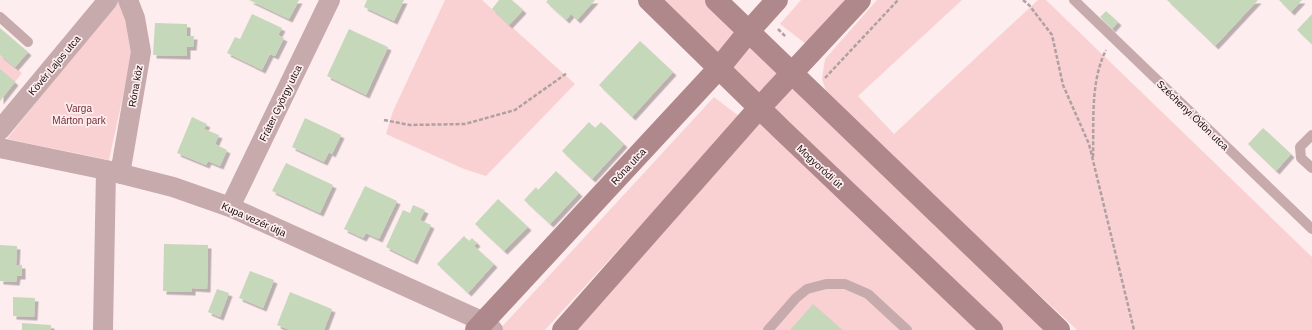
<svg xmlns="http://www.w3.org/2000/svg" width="1312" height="330" viewBox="0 0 1312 330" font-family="Helvetica,sans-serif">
<defs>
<filter id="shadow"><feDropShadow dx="3.5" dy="3.5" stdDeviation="0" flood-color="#0004"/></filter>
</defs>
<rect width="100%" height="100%" fill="#feedee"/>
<path fill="#f9d1d3" d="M117,0L128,22L132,55L109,160L7,139Z
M445,0H482L575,84L486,176L464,169L386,134L393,111Z
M649,0H716L1059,330H563L759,108Z
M801,0H848L806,44L780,24Z
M877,0H962L858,96L894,134L1038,0H1046L1312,257V330H1077L836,105L826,91L822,79L825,59Z
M0,55L22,73L0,101Z
M714,97L740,117L545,330H499Z"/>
<path fill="#c5d8ba" filter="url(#shadow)" d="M249,0H299L289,19Z
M367,0H404L394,21L364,7Z
M499,0H512L523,10L509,25L492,9Z
M548,0H595L577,20L571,14L566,20L546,2Z
M1167,0H1258L1215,46Z
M1279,0H1302L1291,12Z
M1106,11L1118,22L1112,29L1100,17Z
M252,14L282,28L278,35L284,38L275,56L270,54L262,70L227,53L235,37L240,39Z
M1312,14V44L1297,30Z
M155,23L187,24V36H194L193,47H187V56L153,55Z
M0,28L28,52L15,67L0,55Z
M349,29L388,47L366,95L327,76Z
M640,41L673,72L632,117L599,85Z
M0,69L15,82L0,101Z
M192,117L207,124L204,129L219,135L215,144L227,150L220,166L208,161L206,165L177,153Z
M305,118L341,135L332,154L329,152L324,162L292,147Z
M589,122L595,128L601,122L624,144L592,179L562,151Z
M1263,128L1291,154L1276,171L1248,144Z
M286,163L333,185L320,213L272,191Z
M556,171L579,193L550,224L524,200L536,187L538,190Z
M365,186L397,201L379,239L366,233L363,238L344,229Z
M498,199L528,227L504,251L475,224Z
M413,205L425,210L420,220L431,225L414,261L386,247L403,210L410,213Z
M464,236L469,241L472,238L477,243L474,246L494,264L468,293L437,264Z
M164,244L208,245L207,289L192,288V292L163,291Z
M0,245L17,246L16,265H22V276H17L16,282L0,281Z
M250,271L274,280L263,308L239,298Z
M217,289L229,293L220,317L208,312Z
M290,292L332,309L324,330H290L277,325Z
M13,297L35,298L34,317L13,316Z
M813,304L842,330H790Z
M22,323L51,325V330H22Z"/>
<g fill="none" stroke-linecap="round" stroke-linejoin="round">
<path stroke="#b0a0a1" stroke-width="2.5" stroke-dasharray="4 2" stroke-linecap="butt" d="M1023,0L1029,5L1052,35L1063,85L1089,144L1134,330
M778,29L786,37
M825,78L898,0
M384,120L410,125L465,124L515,110L567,73
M1093,157C1094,122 1090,82 1106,50"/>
<path stroke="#c6aaac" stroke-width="10" d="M1074,0L1312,229
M0,17L28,42
M1312,135L1300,147L1301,158L1312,168
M768,330L796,298L807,289L826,284H845L868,294L907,330"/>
<path stroke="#c6aaac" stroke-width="20" d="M0,130L108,0
M0,148L106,170L173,187L230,207L484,322L493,330
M120,174L141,52L135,18L128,0
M230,207L330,0
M103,330L106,170"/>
<path stroke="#ae888a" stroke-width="22" d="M649,0L781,129L992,330
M716,0L1059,330
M476,330L719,68L749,31L777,0
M563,330L751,117L860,0"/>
</g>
<g text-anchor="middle" stroke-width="3.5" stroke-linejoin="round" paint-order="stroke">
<g font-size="10" fill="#1a0d0e" stroke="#feedee">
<text transform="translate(54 65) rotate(-50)" y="4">Kövér Lajos utca</text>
<text transform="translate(135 86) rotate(-80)" y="4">Róna köz</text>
<text transform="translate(280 103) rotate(-64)" y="4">Fráter György utca</text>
<text transform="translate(1193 115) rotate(44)" y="4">Széchenyi Ödön utca</text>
<text transform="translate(628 166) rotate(-47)" y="4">Róna utca</text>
<text transform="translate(820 166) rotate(43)" y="4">Mogyoródi út</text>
<text transform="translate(254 219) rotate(24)" y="4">Kupa vezér útja</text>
</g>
<g font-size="10" fill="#752e39" stroke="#feedee">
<text x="79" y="112">Varga<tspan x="79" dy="12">Márton park</tspan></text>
</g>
</g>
</svg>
